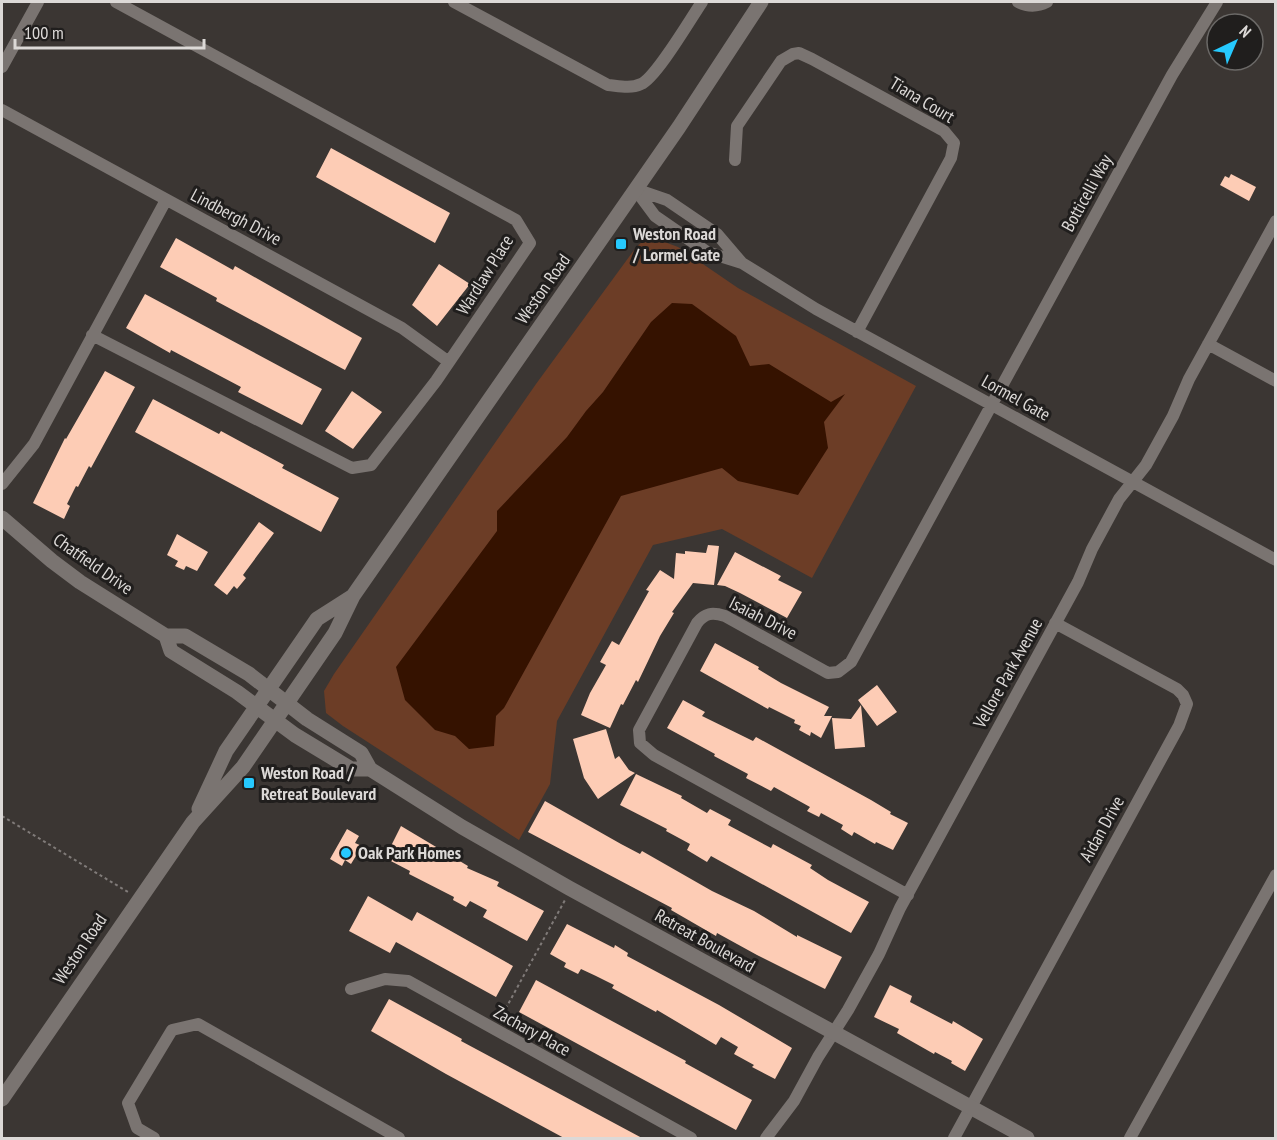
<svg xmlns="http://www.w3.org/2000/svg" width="1277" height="1140" viewBox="0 0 1277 1140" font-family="'PT Sans Narrow',sans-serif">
<rect width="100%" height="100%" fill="#3b3633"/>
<path fill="#6c3d26" d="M654,238L678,247L738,288L916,386L812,578L722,529L653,545L557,721L550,784L519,840L343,726L326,713L324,691L334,674L536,384L637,246L646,239Z"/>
<path fill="#351200" d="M672,303L692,304L736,336L750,366L769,364L831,402L845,394L824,422L828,448L798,495L738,481L722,468L621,496L504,708L496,716L494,746L469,749L455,736L435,730L405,700L396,667L497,531V511L567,437L586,411L603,392L651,322Z"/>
<path fill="#fdccb5" d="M331,148L450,213L435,243L316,177Z
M1231,174L1256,187L1249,201L1220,185L1225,176L1229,178Z
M176,238L233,270L235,266L362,338L345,370L216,301L217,298L160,267Z
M439,264L470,284L437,326L412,305Z
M145,294L322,389L302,425L238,392L241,387L171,350L170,353L126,328Z
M105,371L135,387L91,468L89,466L78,487L76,486L67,504L70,506L64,519L33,503L65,438L66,439Z
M352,391L382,412L353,449L325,431Z
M153,399L219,434L221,431L284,465L282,468L339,498L321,532L135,432Z
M259,522L274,533L243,575L246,578L237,589L234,586L227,595L214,585Z
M177,534L208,552L197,571L186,566L184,570L175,566L178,561L167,555Z
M708,545L719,546L714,585L693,583L672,612L674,613L660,636L638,682L636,680L623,705L621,704L610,728L581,715L590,693L606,665L600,662L612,641L619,645L649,591L646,590L660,570L674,579L676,553L685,554V551L706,553Z
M735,552L781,576L778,580L802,592L787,618L740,593L725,586L717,585Z
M715,643L759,667L758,669L781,683L829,707L824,716H832L821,738L811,732L810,736L799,730L801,726L794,723L795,720L769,707L768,709L700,671Z
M877,685L897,712L877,726L858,700Z
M683,700L705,712L702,716L753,741L756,737L871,800L891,812L890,814L908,823L893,850L876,842L875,844L854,832L852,836L841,829L843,825L821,813L819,817L807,811L810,807L774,787L771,791L746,778L748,774L714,756L715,754L667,728Z
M861,705L865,747L835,749L832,718L851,719Z
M606,729L615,759L619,756L629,770L635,773L598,799L584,778L573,739Z
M636,774L682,796L681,798L707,813L710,809L731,820L728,825L771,848L773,844L812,865L810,868L828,880L869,902L851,933L711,856L707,862L687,850L690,844L666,831L667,829L620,805Z
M545,801L621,844L640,854L642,851L712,891L754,911L797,937V935L842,957L825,989L757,955L717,933L716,936L671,910L672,908L528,832Z
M401,826L468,866L467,868L499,882L497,886L544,911L527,941L483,917L487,910L470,901L466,907L453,900L454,897L409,874L410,871L385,858Z
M347,829L359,836L355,843L362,846L351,864L345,860L342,866L330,859Z
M368,896L412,921L417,912L513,966L496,997L396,942L390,953L349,931Z
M567,924L614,948L615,945L628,953L627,956L719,1005L792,1048L775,1079L752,1067L754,1065L734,1054L738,1047L721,1037L716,1045L657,1010L656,1012L612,988L614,985L596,976L581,969L578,974L564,967L566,963L550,954Z
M536,980L686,1061L685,1063L752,1100L736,1130L519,1012Z
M890,985L912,996L910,1002L952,1024L953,1021L983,1039L965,1071L951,1063L952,1061L935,1052L934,1054L897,1033L899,1029L874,1017Z
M389,999L462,1039L461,1041L642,1138H564L446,1074L371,1031Z"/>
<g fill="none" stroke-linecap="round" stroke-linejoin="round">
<path stroke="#807b79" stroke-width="2" stroke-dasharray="3 3" stroke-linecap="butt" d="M2,816L128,892
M500,1019L565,900"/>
<path stroke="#7a7471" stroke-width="12" d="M454,2L608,85C619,86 630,89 641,84C656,78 691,18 702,2
M1018,2C1028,7 1037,7 1047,2
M2,67L38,2
M2,110L402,328L449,362
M735,160L737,126L781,61L793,54L799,53L812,59L944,131L954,143L951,158L857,332
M635,189L655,216L707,252L742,263L816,309L1276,560
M635,189L667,200L717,234L741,262
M92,335L352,468L371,465L436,381L530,243L516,220L116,2
M1208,344L1276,381
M2,484L34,444L166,200
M908,895L654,755L640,743L639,730L697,623C705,613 712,612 725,616L828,673L838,672L851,662L1172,75L1217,2
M351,989L385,979L408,981L691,1138
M154,1138L137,1128L128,1103L172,1030L198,1024L399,1138
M766,1138L794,1101L818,1057L848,1010L879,954L900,908L1078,582L1092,549L1119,499L1146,465L1173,416L1189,379L1276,221
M954,1138L1179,726L1187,704L1183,695L1177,689L1055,623
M1130,1138L1276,875"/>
<path stroke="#7a7471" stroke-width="15" d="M2,518L52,561L80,582L166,636H185L249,674L307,719L361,753L370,769L462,827L569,888L1027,1138
M166,636L171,651L237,692L295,735L351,769H370
M199,809L226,751L317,619L353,596
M2,1099L193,822L243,767L335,633L353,596L679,127L761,2"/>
</g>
<g fill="#26c9fe" stroke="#201e1d" stroke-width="2">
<rect x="615" y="238" width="12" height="12" rx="3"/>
<rect x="243" y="777" width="12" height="12" rx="3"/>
<circle cx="346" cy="853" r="6"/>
</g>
<g text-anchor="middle" stroke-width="6" stroke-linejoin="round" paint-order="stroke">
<g font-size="18" fill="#dcd9d7" stroke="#201e1d">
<text transform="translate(922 100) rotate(31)" y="6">Tiana Court</text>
<text transform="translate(1087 193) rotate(-61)" y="6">Botticelli Way</text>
<text transform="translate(236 217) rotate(28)" y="6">Lindbergh Drive</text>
<text transform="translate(485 275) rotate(-58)" y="6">Wardlaw Place</text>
<text transform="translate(543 289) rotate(-55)" y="6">Weston Road</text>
<text transform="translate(1016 398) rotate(29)" y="6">Lormel Gate</text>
<text transform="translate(93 564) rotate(35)" y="6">Chatfield Drive</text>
<text transform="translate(763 618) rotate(27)" y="6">Isaiah Drive</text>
<text transform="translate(1008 673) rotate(-61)" y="6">Vellore Park Avenue</text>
<text transform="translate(1102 829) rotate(-61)" y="6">Aidan Drive</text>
<text transform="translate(705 941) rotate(29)" y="6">Retreat Boulevard</text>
<text transform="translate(80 949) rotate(-56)" y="6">Weston Road</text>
<text transform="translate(532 1031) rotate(29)" y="6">Zachary Place</text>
</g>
<g font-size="18" font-weight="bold" fill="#dcd9d7" stroke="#201e1d" text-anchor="start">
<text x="633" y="240">Weston Road<tspan x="633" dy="21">/ Lormel Gate</tspan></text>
<text x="261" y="779">Weston Road /<tspan x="261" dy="21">Retreat Boulevard</tspan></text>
<text x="358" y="859">Oak Park Homes</text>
</g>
</g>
<rect width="1277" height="1140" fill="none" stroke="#dcd9d7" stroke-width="6"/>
<g transform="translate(1235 42) rotate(44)"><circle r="28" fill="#201e1d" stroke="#6b6967" stroke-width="1.5"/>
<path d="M0-4.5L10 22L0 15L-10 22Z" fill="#26c9fe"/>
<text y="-9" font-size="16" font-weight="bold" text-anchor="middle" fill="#dcd9d7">N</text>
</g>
<path d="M15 39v9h189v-9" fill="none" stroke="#dcd9d7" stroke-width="3"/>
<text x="24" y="39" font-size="18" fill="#dcd9d7" stroke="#201e1d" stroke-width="4.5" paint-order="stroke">100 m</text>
</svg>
